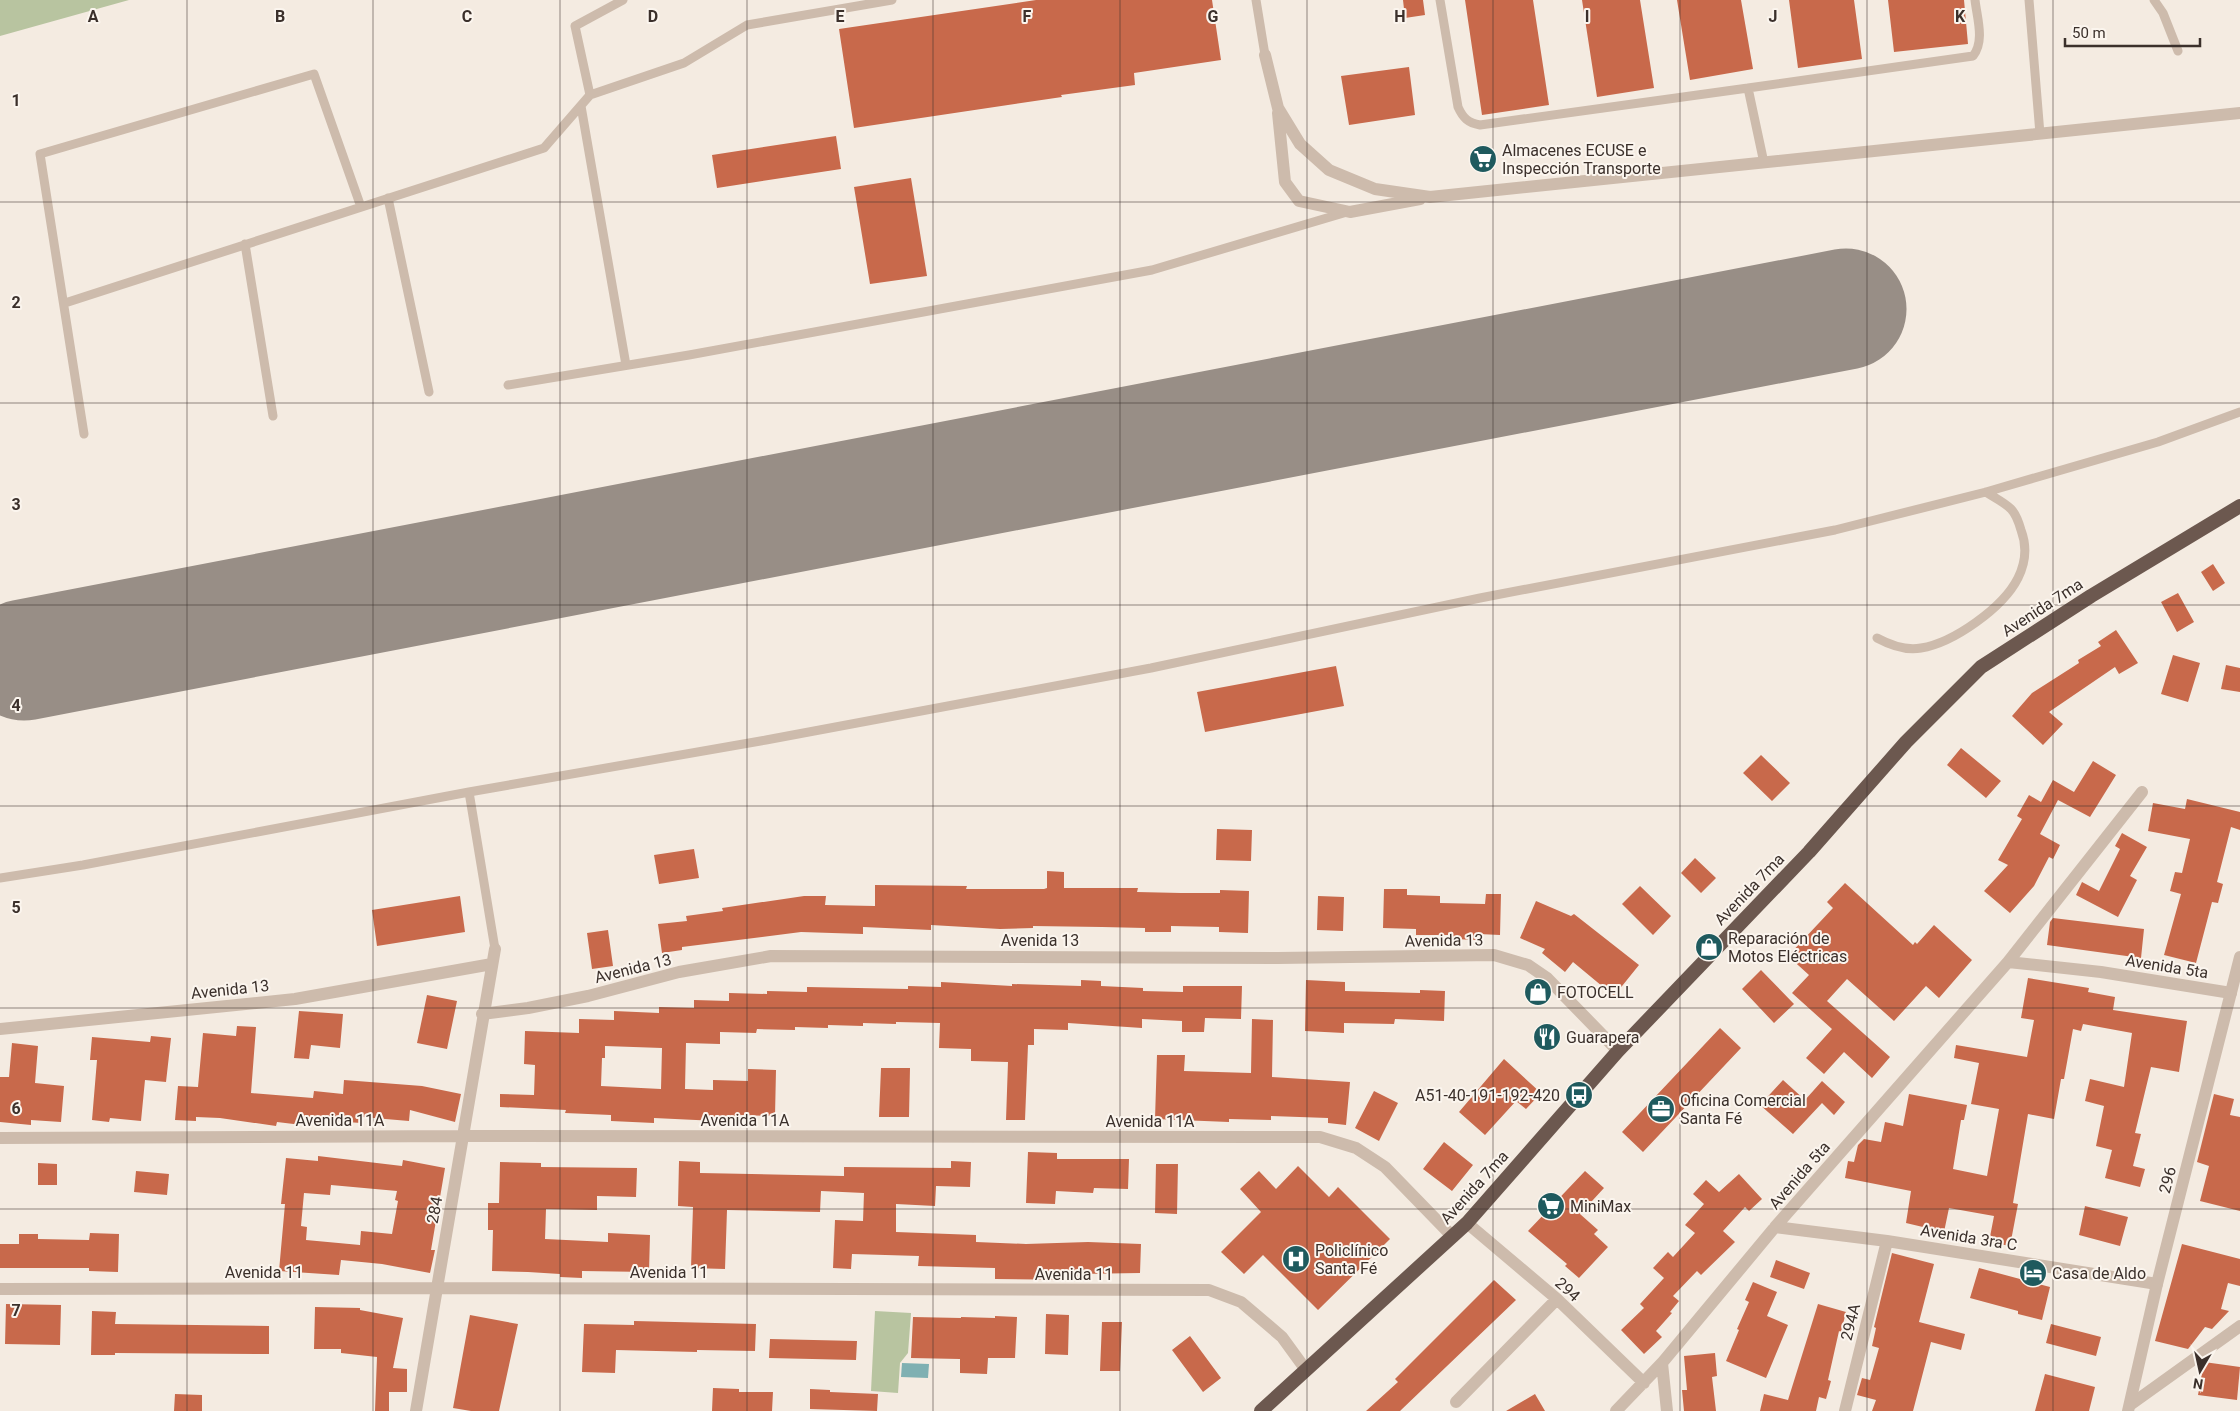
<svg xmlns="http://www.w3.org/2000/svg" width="2240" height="1411" viewBox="0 0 2240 1411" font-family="Roboto,sans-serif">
<rect width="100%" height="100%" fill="#f4ebe1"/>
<path fill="#b8c4a0" d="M0,0H129L0,36Z
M875,1311L911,1313L908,1353L900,1363L898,1393L871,1391Z"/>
<path fill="#7fb0b2" d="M902,1363L929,1364L928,1378L901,1377Z"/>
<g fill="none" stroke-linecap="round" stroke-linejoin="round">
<path stroke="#988e86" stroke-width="121" d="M24,660L1846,309"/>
</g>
<path fill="#c8694b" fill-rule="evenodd" d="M1036,0H1212L1221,60L1134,73L1135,85L1061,95L1062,97L854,128L839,29Z
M1403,0H1423L1425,15L1405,18Z
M1465,0H1533L1549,105L1482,115Z
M1582,0H1640L1654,88L1597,97Z
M1677,0H1741L1753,69L1690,80Z
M1789,0H1854L1862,59L1798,68Z
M1888,0H1964L1968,44L1894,52Z
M1409,67L1415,115L1349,125L1341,76Z
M836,136L841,169L717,188L712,155Z
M911,178L927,276L870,284L854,187Z
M2213,564L2225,583L2213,591L2201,572Z
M2178,593L2194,622L2177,632L2161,602Z
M2116,630L2138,663L2119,674L2115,667L2049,712L2063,724L2043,745L2012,716L2032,693L2079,663L2078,660L2101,646L2098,642Z
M2173,655L2200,663L2188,702L2161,694Z
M2226,665L2240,668V692L2221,689Z
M1336,666L1344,706L1205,732L1197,692Z
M1961,748L2001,781L1986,798L1947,765Z
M1761,755L1790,783L1772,801L1743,773Z
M2093,761L2116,775L2090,817L2058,800L2040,834L2060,845L2053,859L2049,857L2034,886L2010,913L1984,891L2008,865L1998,860L2022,819L2017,816L2029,795L2041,802L2053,780L2074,792Z
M2187,799L2240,812V830L2231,827L2217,882L2223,884L2218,903L2212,902L2196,963L2164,955L2181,894L2170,891L2175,872L2182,873L2190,839L2148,831L2153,803L2185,809Z
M1217,829L1252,830L1251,861L1216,860Z
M2122,833L2147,847L2130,876L2137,880L2118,917L2076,895L2082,882L2099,891L2120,849L2115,846Z
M694,849L699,878L659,884L654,855Z
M1695,858L1716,878L1701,893L1681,873Z
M1047,871L1064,872V888H1138L1137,892L1181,893H1220V890L1249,891L1248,933L1219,932V927L1171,926V932H1145V928L1102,927L1033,926V928L1000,929L931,925V930L863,927V934L801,932L682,947V950L662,953L658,924L687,921L686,916L723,911L722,908L804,896H826L825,905L875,906V885L967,886L966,889H1044L1047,888Z
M1845,883L1913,945L1915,942L1917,944L1934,925L1972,960L1939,998L1926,986L1894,1021L1847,979L1827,1001L1890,1057L1872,1078L1844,1052L1824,1074L1806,1058L1832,1029L1792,993L1809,975L1788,956L1833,908L1827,902Z
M1640,886L1671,916L1653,935L1622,904Z
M1384,889H1407V895L1440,896V903L1485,904L1486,894H1501L1500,935L1479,934V940L1451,939V935H1416V929L1383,928Z
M460,896L465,932L377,946L372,910Z
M1318,896L1344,897L1343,931L1317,930Z
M1536,901L1571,916L1574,914L1639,965L1614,996L1573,962L1565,972L1542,953L1545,949L1520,938Z
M2053,918L2144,929L2141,958L2047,945L2050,922Z
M608,930L613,966L592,969L587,933Z
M1761,970L1794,1004L1774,1023L1742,989Z
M2028,978L2089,988L2088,992L2115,997L2113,1010L2187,1021L2179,1072L2151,1067L2135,1133L2141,1134L2133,1166L2145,1169L2140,1187L2105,1178L2112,1150L2096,1146L2104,1106L2085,1101L2090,1079L2124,1087L2132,1033L2083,1024L2081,1031L2073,1029L2064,1079H2061L2054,1119L2028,1114L2013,1203L2018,1204L2010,1246L1989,1242L1994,1216L1949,1208L1944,1232L1906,1223L1911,1191L1845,1178L1848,1161L1854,1162L1858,1145L1864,1139L1881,1142L1885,1122L1903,1126L1909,1094L1967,1105L1964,1120H1961L1953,1169L1987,1176L1999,1109L1971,1104L1979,1063L1954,1058L1956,1045L2027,1057L2034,1020L2021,1018Z
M1081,980L1101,981V986L1143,988V991L1183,992V986H1242L1241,1019L1205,1018L1204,1032H1182V1021L1142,1019V1028L1068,1023V1030L1034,1029V1045H1028L1025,1120H1006L1008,1062L971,1061V1049L939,1048L940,1023L896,1022V1024L863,1023V1026L828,1025V1028L795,1027V1030L757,1029L756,1033L720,1032V1044L686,1043L685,1089L713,1090V1080L748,1081V1069L776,1070L775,1116L738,1115V1122L654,1118V1123L611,1121V1115L565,1113L566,1110L500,1107V1094L534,1095L535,1065L524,1064L525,1031L579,1033V1019L614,1020V1011L659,1013V1007L694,1008V1000L729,1001V993L767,994V991L807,992V987L908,989V986L941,987V982L1012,986V984L1081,986ZM605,1046L662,1048L661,1089L601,1086L602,1058H605Z
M1306,980L1345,982V991L1420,993V990L1445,991L1444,1021L1395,1019L1394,1024L1344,1023V1033L1305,1031Z
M427,995L457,1001L447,1049L417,1043Z
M299,1011L343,1014L340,1048L311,1045L309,1059L294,1058Z
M1252,1019L1273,1020L1272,1077L1350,1082L1346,1125L1328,1123V1118L1271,1116V1120L1229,1119V1122L1155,1119L1157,1055H1185L1184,1071L1251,1073Z
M237,1026L256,1027L251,1093L313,1098L314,1091L343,1094L344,1080L422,1086L461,1094L455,1122L410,1110L409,1121L362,1117L361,1123L333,1121L332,1124L303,1121L302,1125L277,1122L276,1126L220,1118L196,1117V1121L175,1120L178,1086L198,1087L203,1033L236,1036Z
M1720,1028L1741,1048L1643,1152L1622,1132Z
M151,1036L171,1038L166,1082L145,1080L141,1121L110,1118L109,1122L92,1120L97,1060H90L92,1037L150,1042Z
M12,1043L38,1046L35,1083L64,1086L61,1122L31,1120V1125L0,1122V1077H9Z
M1504,1059L1541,1093L1526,1109L1516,1101L1485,1135L1459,1112Z
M881,1068H910L909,1117H879Z
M1783,1080L1805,1100L1822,1081L1845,1102L1834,1115L1822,1103L1793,1134L1760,1105Z
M1374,1091L1398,1103L1379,1141L1355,1128Z
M2214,1094L2234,1099L2230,1115L2240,1117V1211L2200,1201L2209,1166L2197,1162Z
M1444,1142L1473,1165L1452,1191L1423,1169Z
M1028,1152L1057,1153V1159H1129L1128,1189L1094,1188L1093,1193L1056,1191L1055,1204L1026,1203Z
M318,1156L402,1166L403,1160L445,1168L431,1250H435L430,1273L382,1264L341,1260L339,1275L279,1271L285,1204H281L286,1158L318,1161ZM331,1185L397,1191L395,1200L398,1201L392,1234L361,1231L360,1245L306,1240L307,1227L301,1226L304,1193L330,1195Z
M679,1161L700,1162V1173L844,1176V1167L951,1168V1161L971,1162L970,1187L936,1186L935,1206L896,1204V1232L976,1235V1242L1026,1244L1088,1242L1141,1244L1140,1273L1078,1274V1280L995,1279V1268L918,1266L919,1256L852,1254L851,1269L833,1268L835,1220L863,1221L864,1193L821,1191L820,1212L727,1210L725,1269L691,1268L693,1207L678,1206Z
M500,1162L541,1163V1167L637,1168L636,1197L597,1196V1210L546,1209L545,1239L608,1242V1233L650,1235L649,1272L582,1271V1278L560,1277V1274L528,1272L492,1271L493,1230H488V1203H499Z
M38,1163L57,1164V1185H38Z
M1156,1164H1178L1177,1214L1155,1213Z
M1298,1166L1329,1197L1338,1187L1390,1239L1318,1310L1263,1255L1244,1274L1221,1252L1261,1212L1240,1189L1259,1171L1276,1189Z
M136,1171L169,1174L167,1195L134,1192Z
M1585,1171L1604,1188L1580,1214L1598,1230L1594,1234L1608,1247L1579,1278L1565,1266L1567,1264L1528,1231Z
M1739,1174L1762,1199L1749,1211L1745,1207L1723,1231L1735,1242L1701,1275L1697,1271L1673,1296L1679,1301L1670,1312L1672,1313L1656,1331L1662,1337L1644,1354L1621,1330L1644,1308L1640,1304L1664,1278L1653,1268L1668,1252L1673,1257L1695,1233L1685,1225L1704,1204L1693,1194L1706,1180L1719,1192Z
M2085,1206L2128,1217L2120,1246L2079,1235Z
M90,1233L119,1234L118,1272L89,1271V1268H0V1244H19V1234H38V1239L89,1240Z
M2182,1244L2240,1259V1286L2228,1283L2221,1309L2229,1311L2212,1329L2205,1327L2188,1349L2155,1341Z
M1892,1253L1934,1264L1919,1322L1965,1334L1961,1350L1931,1342L1913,1411H1872L1876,1400L1857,1395L1862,1378L1870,1380L1879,1348L1872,1346L1876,1328L1874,1327Z
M1776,1260L1810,1273L1804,1289L1770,1277Z
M1979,1268L2050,1287L2042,1320L2018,1314V1311L1970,1298Z
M1494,1280L1516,1300L1400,1411H1366L1398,1382L1395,1379Z
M1753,1282L1777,1292L1767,1316L1788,1325L1766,1378L1726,1361L1739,1330L1737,1329L1749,1302L1745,1300Z
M6,1304L61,1305L60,1345L5,1344Z
M1818,1304L1846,1312L1841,1332L1839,1331L1828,1380L1831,1381L1826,1399L1819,1397L1816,1411H1760L1764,1394L1788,1400Z
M315,1307L360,1308V1310L403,1318L393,1368L407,1369V1392H389V1411H375L377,1357L341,1353V1349H314Z
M92,1311L116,1312L115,1324L269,1326V1354L115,1353V1355H91Z
M1046,1314L1069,1315L1068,1355L1045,1354Z
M470,1315L518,1324L499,1411H471L453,1408Z
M995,1316L1017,1317L1015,1358H988L987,1374L960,1373V1359L911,1358L913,1317L961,1318V1317L995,1318Z
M634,1321L756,1324L755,1351L697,1350V1352L616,1350L615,1373L582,1372L584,1324L634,1325Z
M1102,1322H1122L1120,1371H1100Z
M2051,1324L2101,1337L2096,1356L2046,1343Z
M1190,1336L1221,1378L1203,1392L1172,1350Z
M770,1339L857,1341L856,1360L769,1358Z
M1715,1353L1717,1376L1712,1377L1716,1411H1684L1682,1390H1687L1684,1356Z
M2204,1362L2240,1367L2237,1400L2198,1395Z
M2045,1374L2095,1387L2089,1411H2035Z
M713,1388L739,1389V1392H773L772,1411H712Z
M810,1389L830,1390V1392L878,1394L877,1411L810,1409Z
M175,1394L202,1395V1411H174Z
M1535,1394L1545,1411H1506Z"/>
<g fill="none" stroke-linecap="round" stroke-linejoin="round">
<path stroke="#cdbbac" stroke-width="9" d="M1256,0L1265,55
M1440,0L1458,107C1463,118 1468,123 1480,125L1748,88L1764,163
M2029,0L2040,134
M2154,0L2163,13L2178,51
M1748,88L1973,56C1985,41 1977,18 1975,0
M590,95L575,26L623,0
M581,106L626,365
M388,198L429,392
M245,244L273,416
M65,303L544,148L590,95L684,63L747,25L892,0
M508,385L689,355L1152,270L1347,212
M84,434L40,154L314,74L361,207
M1877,638C1890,645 1905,651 1921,648C1953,643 2003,608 2018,578C2026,562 2027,546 2021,530C2019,523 2016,514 2011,509C2004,502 1993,497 1986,492
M469,792L495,949
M0,878L83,865L469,792L766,740L1151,668L1480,598L1835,530L1986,492L2158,442L2240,412"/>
<path stroke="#cdbbac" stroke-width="12" d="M1265,55L1278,108L1300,144L1329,170L1375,189L1430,197L2240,113
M1278,113L1285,182L1299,201L1350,212L1420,199
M2008,962L2101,972L2231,993
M482,1014L528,1008L588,996L679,972L771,956L1278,958L1494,955L1528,965L1547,978L1618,1051
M0,1029L295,999L492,964
M0,1138L463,1136L1320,1137L1356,1148L1385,1167L1453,1237
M1467,1223L1557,1299L1644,1383
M1775,1227L1887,1241L2157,1284
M0,1289L438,1288L1209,1290L1241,1302L1282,1337L1306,1370
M1662,1363L1667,1411
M1456,1402L1557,1299
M2130,1405L2240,1326
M416,1411L495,949
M1616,1411L1662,1363L1775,1227L2008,962L2142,792
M1845,1411L1887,1241"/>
<path stroke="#cdbbac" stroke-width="12" d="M2128,1411L2157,1284L2240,957"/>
<path stroke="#6c584f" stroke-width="14" d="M1261,1411L1467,1223L1618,1051L1809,852L1906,742L1981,667L2091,596L2240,506"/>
</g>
<path fill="none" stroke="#3b302b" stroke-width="1" stroke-opacity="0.55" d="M187,0V1411M373,0V1411M560,0V1411M747,0V1411M933,0V1411M1120,0V1411M1307,0V1411M1493,0V1411M1680,0V1411M1867,0V1411M2053,0V1411M0,202H2240M0,403H2240M0,605H2240M0,806H2240M0,1008H2240M0,1209H2240"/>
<defs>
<g id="supermarket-disc" transform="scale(1.4375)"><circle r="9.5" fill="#1f5a5e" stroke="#fbf5ee"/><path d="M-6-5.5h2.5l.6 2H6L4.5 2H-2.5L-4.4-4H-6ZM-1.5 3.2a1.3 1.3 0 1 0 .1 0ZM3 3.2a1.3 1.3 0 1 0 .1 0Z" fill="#fff"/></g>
<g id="shop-disc" transform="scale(1.4375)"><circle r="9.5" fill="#1f5a5e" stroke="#fbf5ee"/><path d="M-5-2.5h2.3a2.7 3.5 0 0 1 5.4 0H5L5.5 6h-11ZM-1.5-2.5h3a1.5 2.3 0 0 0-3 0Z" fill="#fff"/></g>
<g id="restaurant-disc" transform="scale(1.4375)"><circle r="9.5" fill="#1f5a5e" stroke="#fbf5ee"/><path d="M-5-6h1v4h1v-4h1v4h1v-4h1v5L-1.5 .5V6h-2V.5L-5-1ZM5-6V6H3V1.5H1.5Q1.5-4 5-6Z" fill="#fff"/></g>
<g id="bus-disc" transform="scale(1.4375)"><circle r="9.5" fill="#1f5a5e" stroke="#fbf5ee"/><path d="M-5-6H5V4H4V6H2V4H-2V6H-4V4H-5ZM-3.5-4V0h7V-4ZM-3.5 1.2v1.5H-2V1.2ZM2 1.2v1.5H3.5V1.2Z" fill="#fff"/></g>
<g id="office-disc" transform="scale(1.4375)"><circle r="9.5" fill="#1f5a5e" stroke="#fbf5ee"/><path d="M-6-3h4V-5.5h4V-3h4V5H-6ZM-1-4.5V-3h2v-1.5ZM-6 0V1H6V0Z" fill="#fff"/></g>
<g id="hospital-disc" transform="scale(1.4375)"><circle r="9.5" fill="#1f5a5e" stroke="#fbf5ee"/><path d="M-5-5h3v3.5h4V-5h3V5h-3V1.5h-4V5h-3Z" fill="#fff"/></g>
<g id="hotel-disc" transform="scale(1.4375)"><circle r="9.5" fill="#1f5a5e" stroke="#fbf5ee"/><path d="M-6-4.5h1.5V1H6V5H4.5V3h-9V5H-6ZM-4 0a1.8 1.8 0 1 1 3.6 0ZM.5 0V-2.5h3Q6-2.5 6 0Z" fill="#fff"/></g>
</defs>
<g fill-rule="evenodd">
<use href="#supermarket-disc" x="1483" y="159"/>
<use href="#shop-disc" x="1709" y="947"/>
<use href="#shop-disc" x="1538" y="992"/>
<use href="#restaurant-disc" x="1547" y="1037"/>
<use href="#bus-disc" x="1579" y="1095"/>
<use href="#office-disc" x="1661" y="1109"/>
<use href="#supermarket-disc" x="1551" y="1206"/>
<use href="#hospital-disc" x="1296" y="1259"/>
<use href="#hotel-disc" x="2033" y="1273"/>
</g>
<g text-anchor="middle" stroke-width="4" stroke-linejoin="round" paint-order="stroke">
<g font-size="16" fill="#3b302b" stroke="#fbf5ee" text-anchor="start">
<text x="1502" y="156">Almacenes ECUSE e<tspan x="1502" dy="18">Inspección Transporte</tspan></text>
<text x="1728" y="944">Reparación de<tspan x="1728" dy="18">Motos Eléctricas</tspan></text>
<text x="1557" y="998">FOTOCELL</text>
<text x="1566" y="1043">Guarapera</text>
<text x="1560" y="1101" text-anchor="end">A51-40-191-192-420</text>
<text x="1680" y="1106">Oficina Comercial<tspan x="1680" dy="18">Santa Fé</tspan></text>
<text x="1570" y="1212">MiniMax</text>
<text x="1315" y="1256">Policlínico<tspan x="1315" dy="18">Santa Fé</tspan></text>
<text x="2052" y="1279">Casa de Aldo</text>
</g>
<g font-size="16" fill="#3b302b" stroke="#fbf5ee">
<text transform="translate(2042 607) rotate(-33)" y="6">Avenida 7ma</text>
<text transform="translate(1749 889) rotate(-46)" y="6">Avenida 7ma</text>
<text x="1040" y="946">Avenida 13</text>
<text transform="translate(1444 940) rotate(-1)" y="6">Avenida 13</text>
<text transform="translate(2167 966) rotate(9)" y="6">Avenida 5ta</text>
<text transform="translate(633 968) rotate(-14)" y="6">Avenida 13</text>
<text transform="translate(230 989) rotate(-6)" y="6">Avenida 13</text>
<text x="340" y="1126">Avenida 11A</text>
<text x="745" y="1126">Avenida 11A</text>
<text x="1150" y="1127">Avenida 11A</text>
<text transform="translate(1799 1175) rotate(-49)" y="6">Avenida 5ta</text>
<text transform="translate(2167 1180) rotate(-76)" y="6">296</text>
<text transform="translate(1474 1187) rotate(-48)" y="6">Avenida 7ma</text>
<text transform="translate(434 1210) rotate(-80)" y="6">284</text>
<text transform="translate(1969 1237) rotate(9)" y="6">Avenida 3ra C</text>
<text x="264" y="1278">Avenida 11</text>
<text x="669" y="1278">Avenida 11</text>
<text x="1074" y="1280">Avenida 11</text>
<text transform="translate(1568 1289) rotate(42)" y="6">294</text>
<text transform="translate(1850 1322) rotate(-76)" y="6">294A</text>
</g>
</g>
<g font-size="16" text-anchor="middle" font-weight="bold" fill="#3b302b" stroke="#fbf5ee" stroke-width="4" stroke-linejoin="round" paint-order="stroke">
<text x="93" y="22">A</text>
<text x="280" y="22">B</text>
<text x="467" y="22">C</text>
<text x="653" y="22">D</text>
<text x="840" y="22">E</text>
<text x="1027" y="22">F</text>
<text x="1213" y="22">G</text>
<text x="1400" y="22">H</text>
<text x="1587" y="22">I</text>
<text x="1773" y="22">J</text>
<text x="1960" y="22">K</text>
<text x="16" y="106">1</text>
<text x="16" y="308">2</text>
<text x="16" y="510">3</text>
<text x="16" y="711">4</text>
<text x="16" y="913">5</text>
<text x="16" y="1114">6</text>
<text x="16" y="1316">7</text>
</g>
<g transform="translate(2200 1371) rotate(189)" stroke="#fbf5ee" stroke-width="4" paint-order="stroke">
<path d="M0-4L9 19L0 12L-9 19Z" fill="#3b302b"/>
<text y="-8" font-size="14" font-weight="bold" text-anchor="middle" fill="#3b302b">N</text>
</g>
<path d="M2065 38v8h135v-8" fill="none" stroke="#3b302b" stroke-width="2.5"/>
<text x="2072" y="38" font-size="15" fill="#3b302b" stroke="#fbf5ee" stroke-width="4" paint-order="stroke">50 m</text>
</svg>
